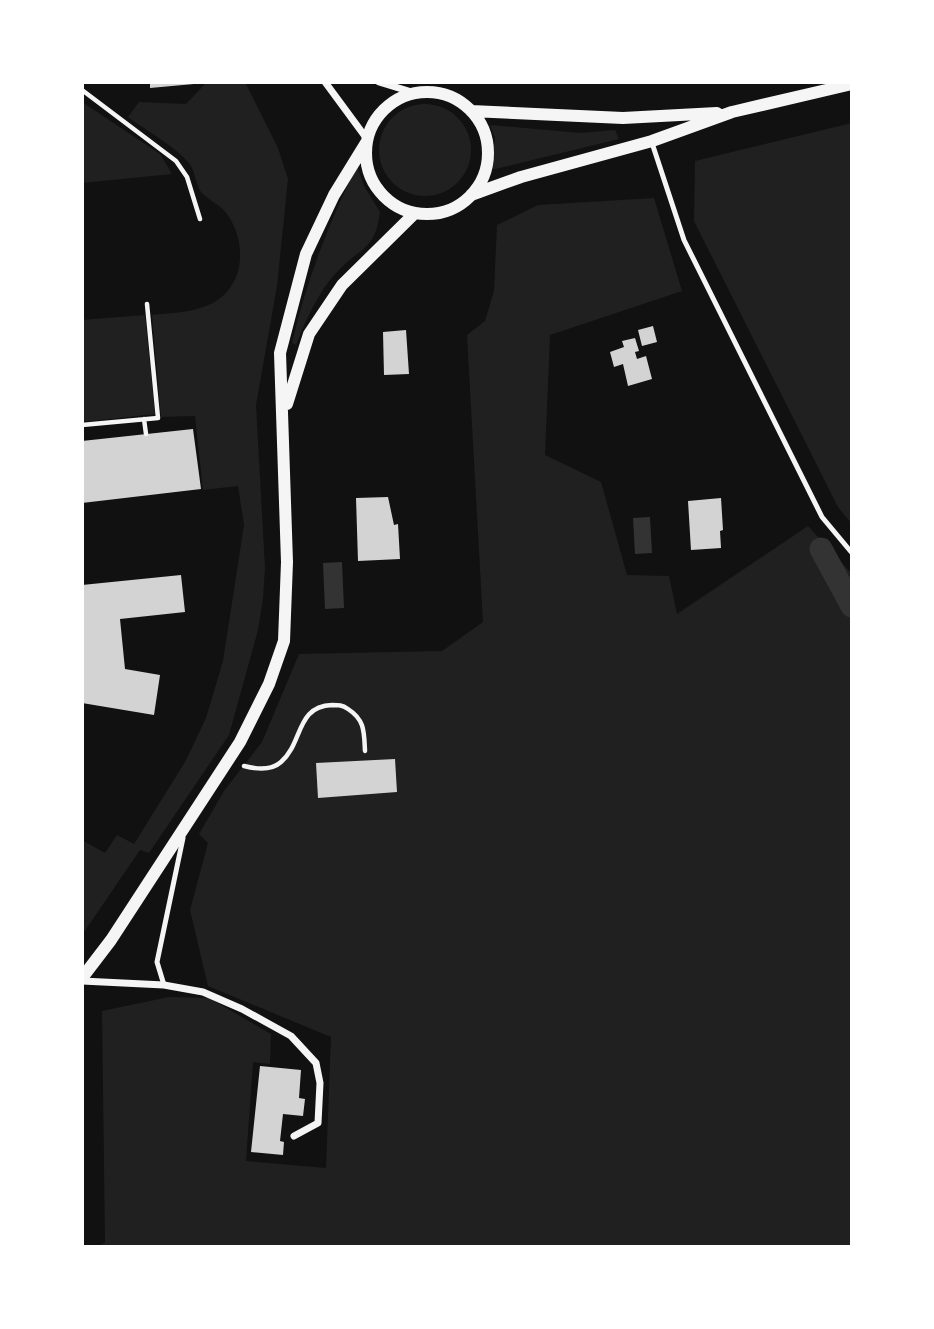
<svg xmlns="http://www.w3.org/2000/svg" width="934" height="1329" viewBox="0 0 934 1329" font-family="Quicksand,sans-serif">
<rect width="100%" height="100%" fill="#111"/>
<path fill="#202020" d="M207,82H245L278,148L288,179L277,286L256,405L265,568L263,598L258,630L229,735L149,853L140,850L82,935V840L105,853L117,835L134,844L185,762L206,718L223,661L244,525L238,486L203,490L195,416L161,417L152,315C168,313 185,313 200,308C242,297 250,250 229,217C222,205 209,201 201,192C195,184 196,171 188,162C173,145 147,131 128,117L139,102L186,104Z
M82,102L160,154L172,174L82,183Z
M379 150a46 46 0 1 1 92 0a46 46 0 1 1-92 0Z
M852,123V524L838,507L694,221L695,161Z
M490,125L581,133L615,130L619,139L491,170L495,138Z
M357,166L364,186L380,212C375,251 361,246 337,272C318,292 306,320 296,345L292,343C306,282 329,222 357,166Z
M654,198L682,291L550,335L545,455L601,482L627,575L669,576L677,614L808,526L852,574V1247H98L105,1242L102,1011L169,997L209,998L271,1034L270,1064L253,1062L246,1161L326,1168L331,1037L208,986L190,910L208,843L199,834L224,791L262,742L299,654L442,651L483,622L467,335L485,321L494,291L497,225L538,205Z
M145,315L155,414L82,422V320Z"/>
<path fill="#333" d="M650,517L652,553L635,554L633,518Z
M342,562L344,608L325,609L323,563Z"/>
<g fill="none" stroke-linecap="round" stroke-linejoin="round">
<path stroke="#333" stroke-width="23" d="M821,549L852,606"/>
</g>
<path fill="#d3d3d3" d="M150,82H194V84L150,88Z
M653,326L657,342L642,346L638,330Z
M406,330L409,374L384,375L383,332Z
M635,338L639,351L635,352L637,359L646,356L652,379L628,386L623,364L614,367L610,352L624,347L622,341Z
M193,429L201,489L82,503V441Z
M388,497L394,525L398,524L400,559L358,561L356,498Z
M721,498L723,530L720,531L721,548L691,550L688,501Z
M181,575L185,612L120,619L125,669L160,675L154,715L82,703V585Z
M395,759L397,792L318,798L316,763Z
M260,1066L301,1070L299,1098L305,1099L303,1116L283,1114L280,1141L284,1142L283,1155L251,1152Z"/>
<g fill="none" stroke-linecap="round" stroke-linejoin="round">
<path stroke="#f5f5f5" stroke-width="4.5" d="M82,90L176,161L187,177L200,219
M144,419L146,434
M82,425L158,418L147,304
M244,766C256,769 271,771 281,762C303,743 296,706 332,705C339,705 342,705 348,709C365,720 364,732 365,751"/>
<path stroke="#f5f5f5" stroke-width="5" d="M652,143L684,240L822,517L852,553
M164,985L157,962L183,838"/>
<path stroke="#f5f5f5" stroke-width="7" d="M325,82L367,139
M379,82L415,93
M82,981L164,985L203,992L242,1009L291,1036L316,1063L320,1083L318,1123L294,1136"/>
<path stroke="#f5f5f5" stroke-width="12" d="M366 153a61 61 0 1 1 122 0a61 61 0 1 1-122 0Z
M471,111L623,118L717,113
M471,195L521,177L652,141L732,112L852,84
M287,404L309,334L342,285L415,213
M82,978L111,940L240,742L269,684L284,641L287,562L280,353L306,254L334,195L366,143"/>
</g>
<rect width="934" height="1329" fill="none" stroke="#ffffff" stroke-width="168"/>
</svg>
